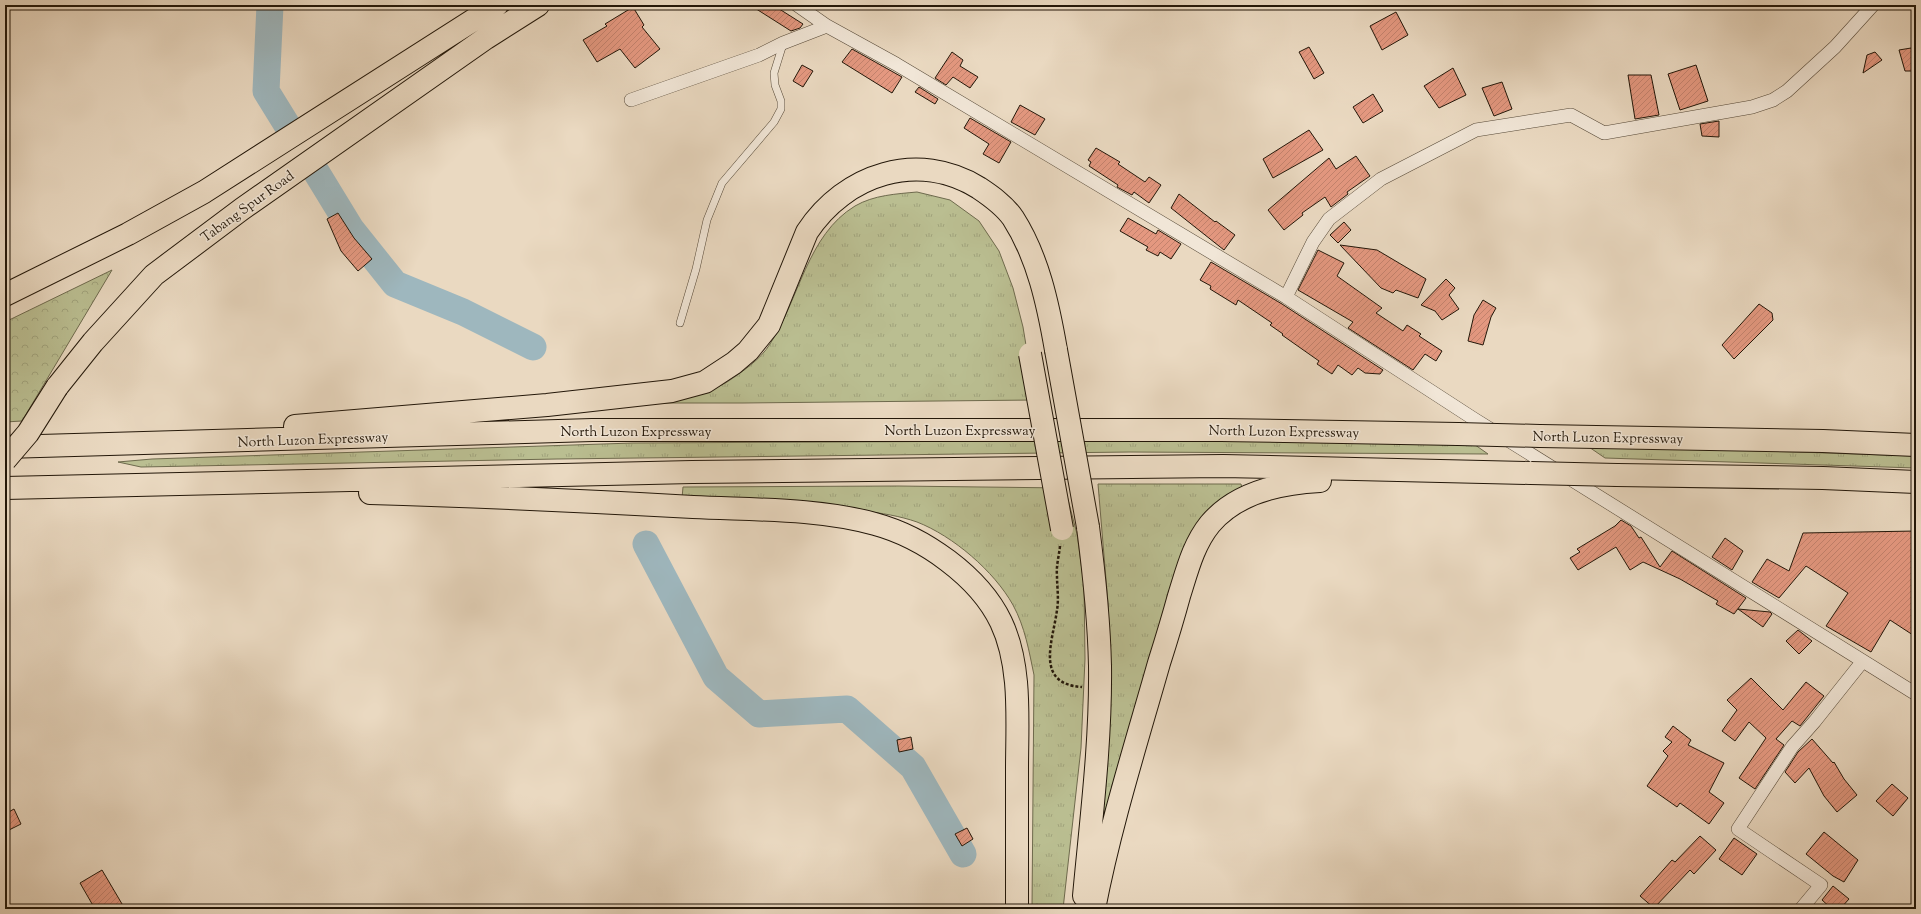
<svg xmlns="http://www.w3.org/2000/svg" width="1921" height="914" viewBox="0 0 1921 914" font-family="'Sorts Mill Goudy',serif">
<defs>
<pattern id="grass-tufts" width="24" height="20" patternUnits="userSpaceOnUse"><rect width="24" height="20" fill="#babe91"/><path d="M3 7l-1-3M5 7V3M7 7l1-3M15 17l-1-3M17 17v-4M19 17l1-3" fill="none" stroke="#a0a37c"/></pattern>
<pattern id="forest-crowns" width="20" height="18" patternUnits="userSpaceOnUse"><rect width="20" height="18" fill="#babe91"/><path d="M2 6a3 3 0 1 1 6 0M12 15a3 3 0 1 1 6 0" fill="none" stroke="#a0a37c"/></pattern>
<pattern id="building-hatch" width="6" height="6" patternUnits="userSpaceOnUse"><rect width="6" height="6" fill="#e49880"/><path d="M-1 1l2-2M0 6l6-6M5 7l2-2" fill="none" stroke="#c3826d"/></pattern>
</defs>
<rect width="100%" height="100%" fill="#ead9c1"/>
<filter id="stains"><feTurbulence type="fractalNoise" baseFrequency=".005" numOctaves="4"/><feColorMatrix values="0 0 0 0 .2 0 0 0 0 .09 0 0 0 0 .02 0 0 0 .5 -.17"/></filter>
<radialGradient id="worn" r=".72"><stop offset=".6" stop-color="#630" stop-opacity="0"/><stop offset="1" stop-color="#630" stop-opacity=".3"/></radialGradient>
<path fill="url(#grass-tufts)" stroke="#6e6a4d" d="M917,192L950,200L979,221L999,251L1013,288L1023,327L1035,400L743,403H669L578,406C605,403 633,400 660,397C682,394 708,394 727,382C742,372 761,359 770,344C799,300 807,235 855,206C874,195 896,194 917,192Z
M1025,441L1471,442L1488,454L1130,452L557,459L141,467L118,462L152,459L633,443Z
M1586,445L1916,456V468L1605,458Z
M1098,484H1241L1242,488L1211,508L1119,769L1101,829L1111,683L1108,603Z
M898,486L1065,488L1077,534L1084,585L1085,659L1081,748L1063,909H1032L1034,675C1029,651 1025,627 1013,605C994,571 953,536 917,522C900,516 881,513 863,511L682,498L683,487Z"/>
<path fill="url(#forest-crowns)" stroke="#6e6a4d" d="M112,270L22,421L5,422V322Z"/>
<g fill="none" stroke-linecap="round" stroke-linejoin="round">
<path stroke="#9eb7be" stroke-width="27" d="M270,5L266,91L287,125
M315,170L351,229L395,284L463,312L533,347
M646,544L716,677L759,714L847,709L913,767L963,854"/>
</g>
<path fill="url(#building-hatch)" stroke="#231709" d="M750,5H773L803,24L800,28L791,31Z
M633,7L644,25L642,27L660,49L635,68L620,49L597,62L583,40L607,26L605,24Z
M1396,12L1408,35L1382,50L1370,26Z
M1309,47L1324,73L1314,79L1299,52Z
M1911,48L1916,62V71H1905L1899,50Z
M852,49L902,77L892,93L842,62Z
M952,52L963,60L960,66L978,77L970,88L953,77L946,85L935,78Z
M1875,52L1882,60L1863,73L1867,55Z
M802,65L813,71L803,87L793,81Z
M1696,65L1708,101L1680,110L1668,74Z
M1453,68L1466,95L1439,108L1424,86Z
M1628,75H1651L1659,115L1635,119Z
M1502,82L1512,109L1494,116L1482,88Z
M919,87L938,99L935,104L915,92Z
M1373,94L1383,111L1363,123L1353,107Z
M1020,105L1045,119L1035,135L1011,122Z
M970,118L1011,142L999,163L983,154L989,144L964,128Z
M1719,121V137L1702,136L1700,124Z
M1309,130L1323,150L1273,178L1263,159Z
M1096,148L1120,162L1118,164L1145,182L1149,177L1161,185L1149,203L1134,192L1132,195L1117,187L1118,185L1089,166L1091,162L1088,160Z
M1356,156L1370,176L1347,192L1348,194L1331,207L1325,197L1302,213L1303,215L1284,230L1268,210L1329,158L1336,169Z
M1179,194L1215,222L1216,221L1235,235L1224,250L1171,208Z
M338,213L354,238L372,259L358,271L341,251L327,219Z
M1128,218L1156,234L1158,230L1181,244L1171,259L1160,252L1158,256L1146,250L1148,247L1120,231Z
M1344,222L1351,230L1338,243L1330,235Z
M1340,245L1377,250L1426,279L1418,298L1396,290L1393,293L1381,288Z
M1318,250L1344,263L1337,276L1382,308L1376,313L1403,331L1407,325L1421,334L1419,336L1442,351L1436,361L1425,354L1413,370L1348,328L1353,322L1298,290Z
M1211,262L1282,304L1383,370L1380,374L1365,373L1358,368L1352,375L1338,365L1332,374L1317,364L1319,361L1282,335L1283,334L1270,325L1272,323L1238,300L1236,305L1210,289L1211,286L1200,280Z
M1446,279L1455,288L1449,295L1459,309L1442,320L1435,311L1421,305Z
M1483,300L1496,308L1491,317L1483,345L1468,341L1474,315Z
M1759,304L1772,313L1773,320L1734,359L1722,345Z
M1621,520L1631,526L1639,538L1641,537L1660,567L1672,551L1746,598L1734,614L1716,604L1718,601L1680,579L1643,562L1630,570L1616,547L1578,570L1570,558L1580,552L1577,549L1615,526Z
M1916,531V637L1890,620L1871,652L1826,626L1848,593L1806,566L1779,598L1752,582L1767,559L1789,571L1803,533Z
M1725,538L1743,551L1732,570L1712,557Z
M1738,609L1770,612L1772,614L1763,627Z
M1798,630L1812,641L1799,654L1786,641Z
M1751,678L1783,710L1806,682L1824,696L1800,726L1792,721L1776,739L1784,745L1755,789L1739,778L1766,738L1749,722L1735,741L1722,731L1737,710L1727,700Z
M1673,726L1691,740L1688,745L1724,763L1709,792L1724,803L1709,824L1680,803L1677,807L1647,786L1668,756L1663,751L1672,742L1665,737Z
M911,737L913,749L899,752L897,740Z
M1812,739L1833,763L1834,762L1844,779L1857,795L1837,812L1824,796L1809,768L1795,783L1785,772L1798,752Z
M1892,784L1908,798L1893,816L1876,801Z
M14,809L21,824L5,832V814Z
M967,828L973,839L962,846L955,834Z
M1824,832L1858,860L1844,882L1833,876L1806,854Z
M1700,836L1716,850L1694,874L1690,870L1654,908L1640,896L1672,860L1675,862Z
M1734,838L1757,854L1742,875L1719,859Z
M102,870L125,909H95L80,883Z
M1833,886L1849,899L1840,909H1832L1822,900Z"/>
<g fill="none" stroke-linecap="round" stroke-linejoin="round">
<g stroke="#554837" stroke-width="8">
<path id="service" d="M680,323L696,269L707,220L722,183L774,122L781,109V101L775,85L774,73L783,44"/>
</g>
<g stroke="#554837" stroke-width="14">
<path id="minor" d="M797,5L827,26L896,64L1286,297L1474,419L1916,694
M631,100L759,55L783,43L827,26
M1286,297L1313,242L1329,219L1381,179L1476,130L1571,115L1604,133L1752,107L1773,100L1787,91L1835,47L1873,5
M1801,909L1821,885L1738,829L1792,747L1815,721L1862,662"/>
</g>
<g stroke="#231709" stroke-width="24">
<path id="motorway" d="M5,295L128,234L204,192L497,5
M57,387L93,342L154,275L242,209L486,38L538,5
M295,426L547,405L672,391L705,382L734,363L748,351L769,325L807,232C845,174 918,150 979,188C991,196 1004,205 1013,218C1038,257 1048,304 1056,350
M1540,436L1823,441L1916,445
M5,447L592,430H1221L1458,434
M1617,475L1823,478L1916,482
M5,488L692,472L1223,466L1531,473
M370,493C478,496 585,501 693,507C753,510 817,508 875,524C923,537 979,576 1001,622C1022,666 1017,722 1017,769C1017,816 1017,862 1017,909
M1084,896C1091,820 1101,742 1100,666C1099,619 1094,573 1088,527
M1094,909C1110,826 1136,744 1159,663C1166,641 1173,618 1179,596C1187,571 1193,545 1210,524C1237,492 1280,483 1320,481"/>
</g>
<path stroke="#231709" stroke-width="2.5" stroke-dasharray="3 2" stroke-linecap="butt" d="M1060,546C1059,556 1056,566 1057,576C1057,587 1059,599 1057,610C1053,641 1034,684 1082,687"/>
<use href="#service" stroke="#f1e6d7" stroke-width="7"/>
<use href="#minor" stroke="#f1e6d7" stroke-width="13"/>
<use href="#motorway" stroke="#ead9c1" stroke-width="22"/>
<g stroke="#231709" stroke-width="24" stroke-linecap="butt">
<path id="motorway-bridge" d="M1056,350L1088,527
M1030,354L1062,529
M1458,434L1540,436
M5,460L28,433L57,387
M1531,473L1617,475"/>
</g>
<use href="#motorway-bridge" stroke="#ead9c1" stroke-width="22"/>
</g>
<g text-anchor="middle" stroke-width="3" stroke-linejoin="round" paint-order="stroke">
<g font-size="14" fill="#231709" stroke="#f1e6d7">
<text transform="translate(247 206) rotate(-36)" y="5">Tabang Spur Road</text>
<text x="960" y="435">North Luzon Expressway</text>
<text x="636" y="436">North Luzon Expressway</text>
<text transform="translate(1284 431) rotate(1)" y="5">North Luzon Expressway</text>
<text transform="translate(1608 437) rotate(1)" y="5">North Luzon Expressway</text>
<text transform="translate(313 439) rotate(-2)" y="5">North Luzon Expressway</text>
</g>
</g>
<rect width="1921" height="914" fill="none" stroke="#ead9c1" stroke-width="20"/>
<rect x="6" y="6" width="1909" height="902" fill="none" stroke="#231709" stroke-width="2"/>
<rect x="10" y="10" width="1901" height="894" fill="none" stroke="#231709"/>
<rect width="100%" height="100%" filter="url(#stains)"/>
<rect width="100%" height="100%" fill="url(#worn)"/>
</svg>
